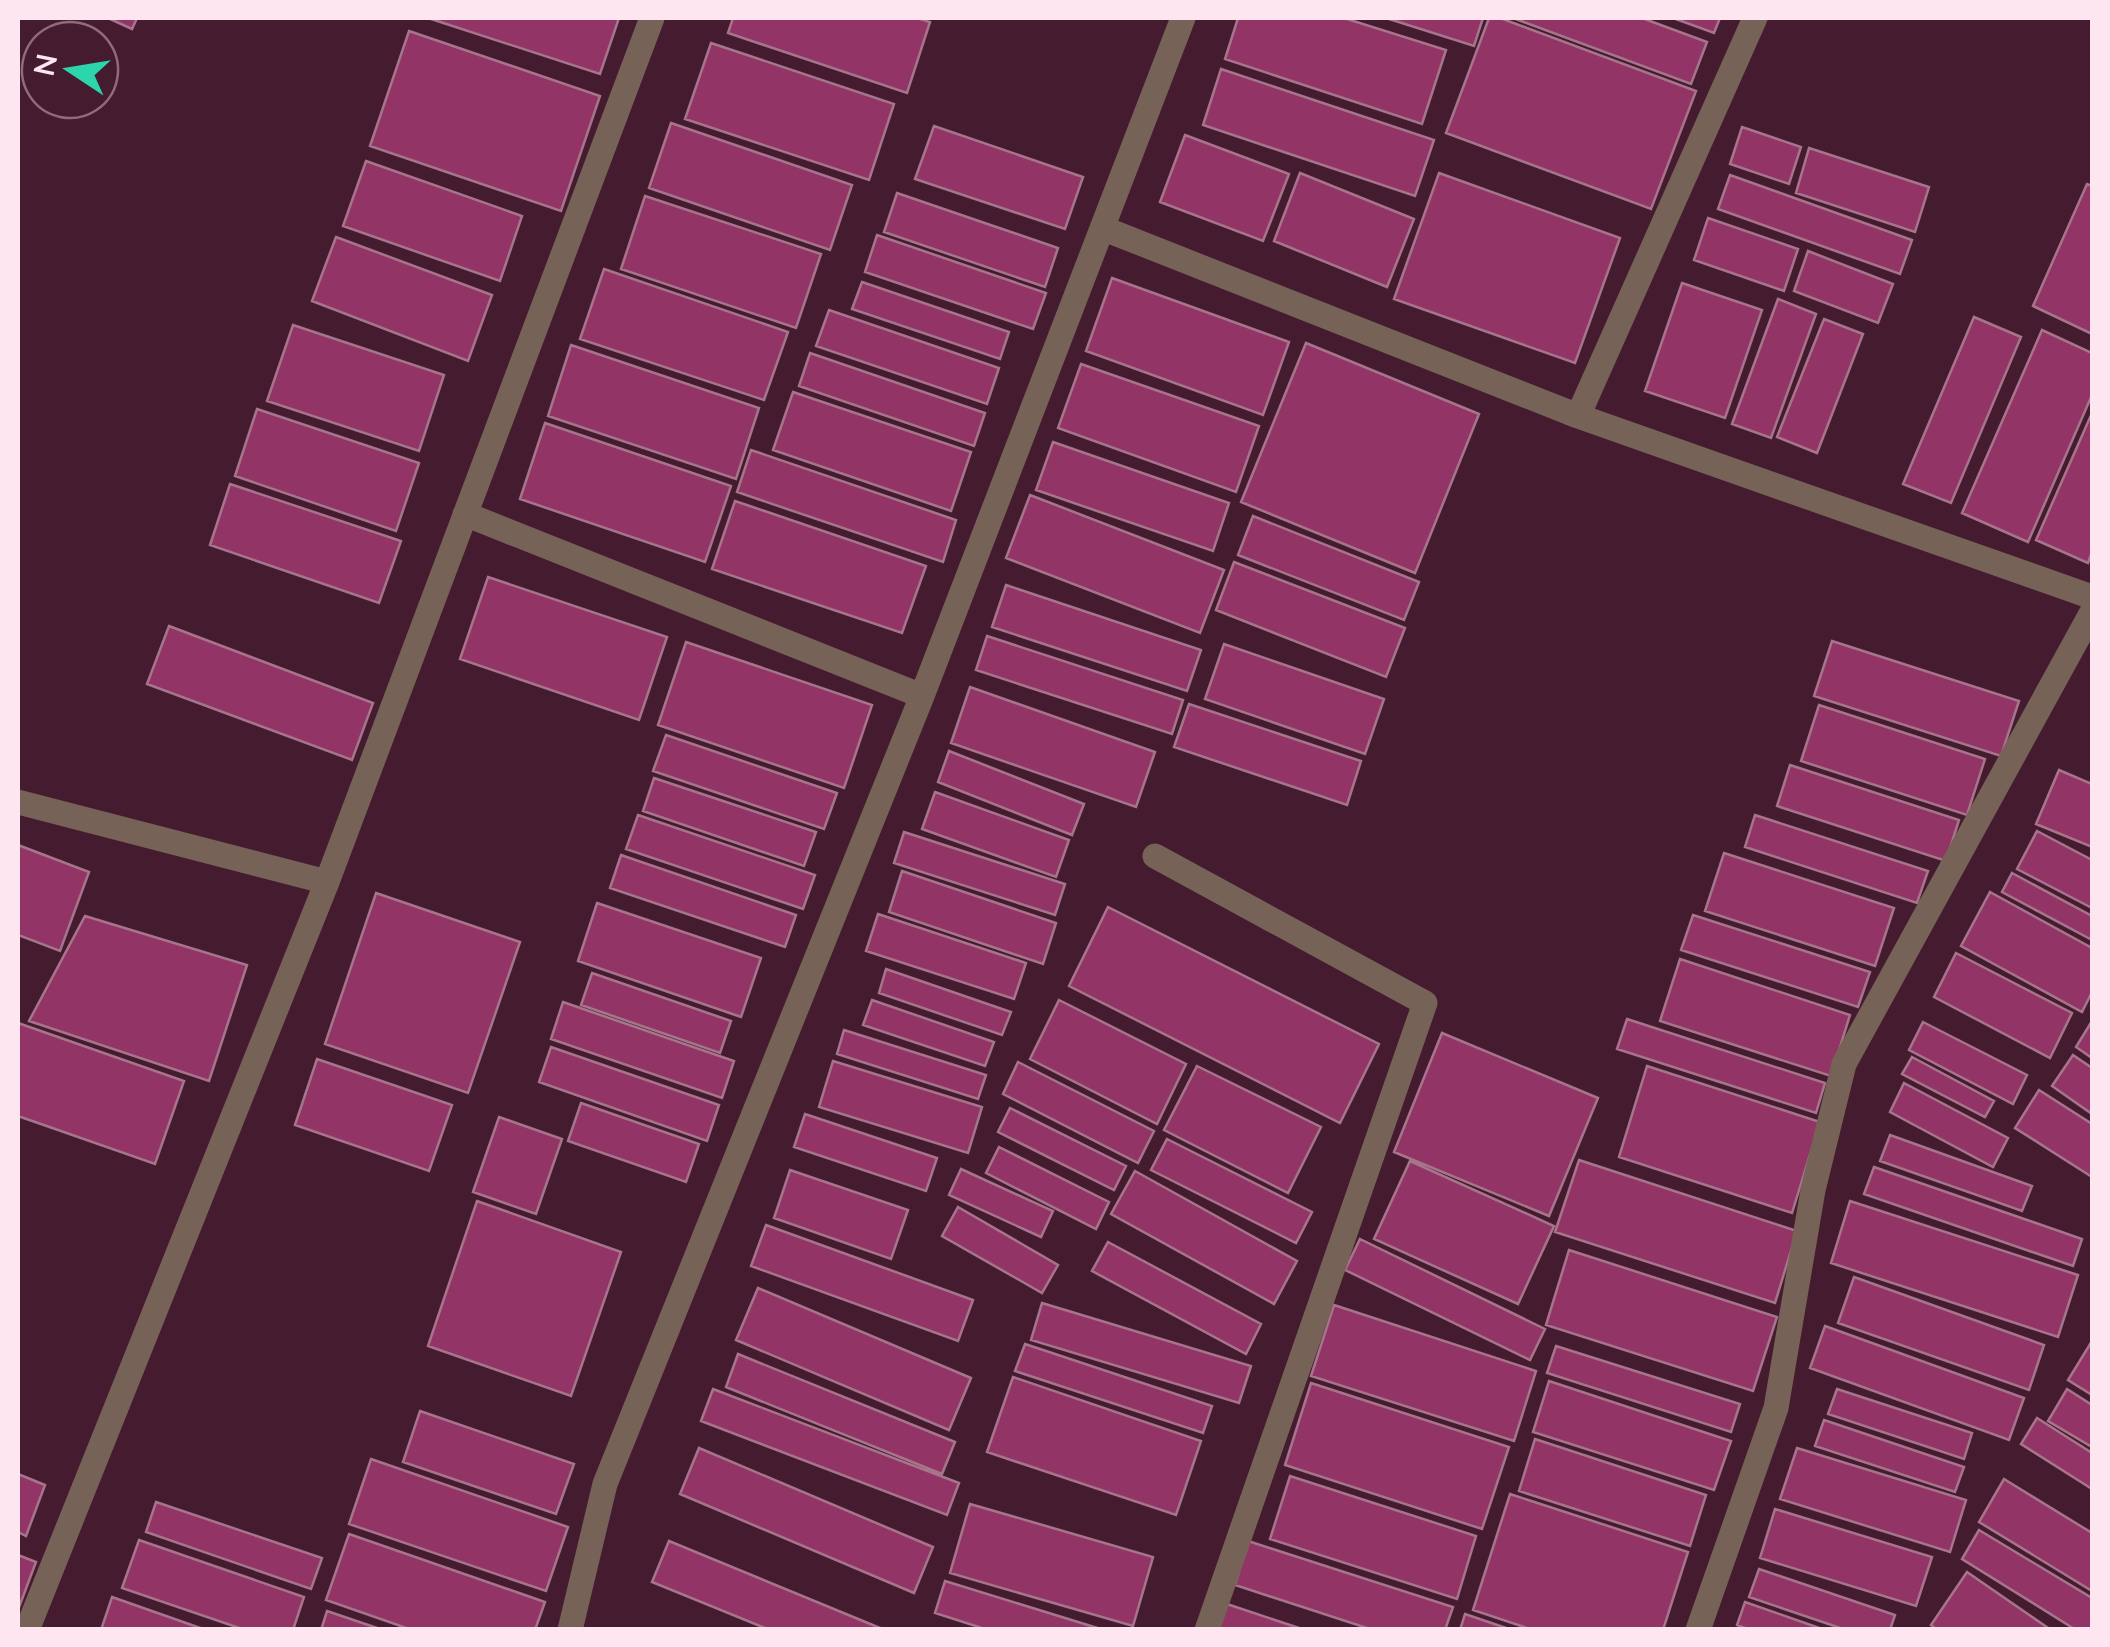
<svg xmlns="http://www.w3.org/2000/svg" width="2110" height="1647" viewBox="0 0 2110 1647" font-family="Lato,sans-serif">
<rect width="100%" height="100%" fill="#441b2f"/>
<path fill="#923566" stroke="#a7758b" stroke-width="2.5" d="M108,18H137L132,29Z
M428,18H619L600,74Z
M733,18H917L930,22L907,93L728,33Z
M1238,18H1344L1446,50L1422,124L1225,59Z
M1386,18H1483L1474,46Z
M1489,18H1500L1696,91L1651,209L1446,133Z
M1513,18H1642L1707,42L1691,84Z
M1673,18H1720L1714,33Z
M409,31L600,96L561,211L370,146Z
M711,43L894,104L869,180L685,119Z
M1221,69L1434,140L1415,196L1203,125Z
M671,123L852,185L830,250L649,188Z
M934,126L1083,177L1065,229L915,179Z
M1742,127L1801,147L1789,184L1730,164Z
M1185,135L1289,174L1263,241L1160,202Z
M1809,148L1929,187L1915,232L1796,193Z
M366,161L522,216L500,281L343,226Z
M1300,173L1414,219L1387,287L1274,241Z
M1439,173L1620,238L1575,363L1394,299Z
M1730,175L1912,240L1900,274L1718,209Z
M2087,184L2092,186V334L2033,306Z
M897,193L1058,248L1045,287L884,232Z
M645,196L821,254L796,328L621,269Z
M1708,218L1798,249L1784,291L1694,260Z
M877,235L1046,293L1033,329L865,272Z
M336,237L492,295L468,361L312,301Z
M1808,251L1893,284L1878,323L1794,291Z
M604,269L788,332L764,400L580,339Z
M1112,278L1289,342L1263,415L1086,351Z
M862,282L1009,332L1000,359L852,309Z
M1682,283L1762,310L1725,418L1645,391Z
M1778,299L1816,314L1771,438L1732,424Z
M829,310L999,368L987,404L816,346Z
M1974,317L2021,337L1951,503L1903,484Z
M1824,319L1863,334L1817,453L1777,437Z
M293,325L444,375L419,451L267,401Z
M2042,330L2092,353V395L2028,542L1962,513Z
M1306,343L1479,414L1415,573L1241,502Z
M571,345L759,408L736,479L548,416Z
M810,353L985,413L974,446L799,386Z
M1081,364L1259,426L1236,492L1058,428Z
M793,392L971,452L951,511L773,450Z
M257,409L419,463L396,531L235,476Z
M2092,413V552L2088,563L2036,540Z
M545,423L731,486L705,562L520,499Z
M1053,442L1229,503L1213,551L1036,490Z
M751,450L956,520L943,562L737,492Z
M230,484L401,541L379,603L210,545Z
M1030,495L1224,570L1200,633L1006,558Z
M735,501L926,566L902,633L712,569Z
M1253,516L1419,582L1404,620L1238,555Z
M1234,562L1405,628L1386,677L1216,610Z
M488,577L667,637L639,720L460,659Z
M1006,585L1201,650L1187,691L992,627Z
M169,626L373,703L352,760L147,684Z
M987,636L1183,700L1172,734L976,670Z
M1832,641L2019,701L2001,756L1814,696Z
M686,642L872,705L844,788L658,725Z
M1224,644L1384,699L1365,754L1205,699Z
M970,687L1155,752L1136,807L951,743Z
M1189,704L1361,761L1347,805L1174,747Z
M1819,705L1985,759L1967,815L1801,761Z
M666,735L837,793L824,829L653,771Z
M949,751L1084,804L1072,835L938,782Z
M1790,765L1959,820L1946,861L1777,806Z
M2059,770L2092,784V847L2036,824Z
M654,778L816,832L804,866L643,811Z
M935,792L1069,840L1056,877L922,829Z
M638,815L815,875L803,909L626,849Z
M1755,815L1928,871L1917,903L1745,847Z
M2037,831L2092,860V908L2017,869Z
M904,832L1065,884L1055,915L894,863Z
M18,845L89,872L60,951L18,935Z
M1724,853L1894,908L1875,966L1705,911Z
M621,855L796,915L785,947L610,888Z
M902,871L1056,923L1043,964L889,912Z
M2012,873L2092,916V940L2002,892Z
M1990,892L2092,948V992L2082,1012L1961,946Z
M376,893L520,942L468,1093L325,1044Z
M597,903L761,958L741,1017L578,961Z
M1108,907L1379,1044L1340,1123L1069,986Z
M878,914L1026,963L1014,999L866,951Z
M1693,915L1870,972L1858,1007L1681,950Z
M85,916L247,965L209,1081L29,1021Z
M1956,953L2072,1013L2050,1058L1934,997Z
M1680,959L1850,1015L1831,1076L1660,1021Z
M886,969L1011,1012L1002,1035L879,993Z
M592,973L731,1021L720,1053L581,1005Z
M872,1000L994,1042L985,1066L863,1025Z
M1059,1000L1186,1064L1157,1124L1030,1059Z
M563,1002L734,1061L722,1098L551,1039Z
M1627,1019L1825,1083L1816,1113L1617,1049Z
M2092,1021V1058L2076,1047Z
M1923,1022L2027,1075L2013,1104L1909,1050Z
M18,1023L184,1081L155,1164L18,1116Z
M844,1030L986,1075L978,1099L837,1054Z
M1442,1033L1598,1098L1549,1216L1394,1152Z
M551,1047L719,1105L707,1141L539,1082Z
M2073,1055L2092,1068V1114L2052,1086Z
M1912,1057L1994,1101L1985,1117L1902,1074Z
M317,1059L452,1105L429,1171L295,1125Z
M833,1061L982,1107L968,1153L819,1107Z
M1018,1062L1154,1131L1138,1163L1003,1094Z
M1197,1066L1321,1127L1288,1193L1164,1130Z
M1647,1066L1820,1122L1792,1213L1619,1157Z
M1904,1083L2008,1138L1993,1167L1890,1112Z
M2039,1090L2092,1124V1177L2015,1128Z
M581,1103L699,1144L686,1182L568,1141Z
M1010,1108L1126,1166L1114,1190L998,1132Z
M805,1114L937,1158L926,1191L794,1147Z
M499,1117L562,1139L536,1214L473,1192Z
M1890,1135L2032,1186L2022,1211L1880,1161Z
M1167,1139L1312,1212L1296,1243L1151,1170Z
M999,1147L1109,1202L1096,1229L986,1173Z
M1579,1160L1797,1231L1775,1303L1555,1232Z
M1410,1161L1554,1226L1518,1304L1374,1239Z
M1874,1167L2082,1239L2073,1266L1864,1194Z
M961,1169L1053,1211L1041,1237L949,1195Z
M790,1170L908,1210L891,1259L774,1218Z
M1135,1171L1297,1261L1274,1304L1111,1214Z
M477,1201L621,1252L571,1396L428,1346Z
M1850,1201L2078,1275L2058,1337L1831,1263Z
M958,1207L1058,1265L1042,1293L942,1236Z
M766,1225L973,1300L958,1341L751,1266Z
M1360,1239L1545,1329L1530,1360L1345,1270Z
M1108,1242L1261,1324L1246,1354L1092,1271Z
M1569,1250L1777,1317L1753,1391L1546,1325Z
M1854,1277L2044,1345L2029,1390L1838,1323Z
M758,1288L971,1378L949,1430L736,1340Z
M1042,1303L1251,1366L1239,1403L1031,1340Z
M1334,1305L1536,1371L1514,1441L1311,1376Z
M1825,1326L2024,1398L2009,1440L1810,1368Z
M2092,1341V1395L2068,1380Z
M1025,1344L1212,1406L1203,1433L1015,1371Z
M1556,1346L1740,1404L1731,1432L1547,1373Z
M738,1354L955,1442L942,1474L726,1387Z
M1013,1377L1201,1441L1176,1515L987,1452Z
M1549,1381L1731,1441L1714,1490L1533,1432Z
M1311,1383L1509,1447L1482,1529L1285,1465Z
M713,1389L959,1483L947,1515L701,1421Z
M1837,1389L1972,1433L1964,1459L1828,1414Z
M2067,1389L2092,1405V1447L2048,1421Z
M420,1411L574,1464L556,1514L403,1462Z
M2037,1418L2092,1453V1489L2021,1444Z
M1824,1420L1964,1467L1955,1492L1815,1446Z
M1535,1439L1706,1495L1690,1546L1519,1491Z
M699,1448L933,1547L914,1593L680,1494Z
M1797,1448L1966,1500L1950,1552L1780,1499Z
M371,1459L568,1527L546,1591L349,1524Z
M18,1474L45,1485L26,1536L18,1532Z
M1290,1476L1476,1536L1457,1599L1270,1539Z
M2004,1479L2092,1533V1591L1979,1522Z
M1510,1494L1688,1552L1663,1630H1533L1473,1610Z
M156,1502L322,1558L311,1589L146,1532Z
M970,1504L1153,1557L1133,1626L950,1573Z
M1775,1509L1932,1557L1916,1606L1760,1558Z
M1979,1530L2092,1598V1630H2076L1962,1559Z
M349,1534L545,1602L535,1630H412L326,1600Z
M139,1540L304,1597L293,1630H245L122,1588Z
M669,1541L880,1628L879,1630H770L652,1582Z
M1248,1541L1453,1607L1445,1630H1373L1235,1585Z
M18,1555L36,1562L18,1610Z
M1759,1569L1895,1615L1890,1630H1846L1749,1597Z
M1967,1572L2051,1630H1937L1931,1625Z
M945,1581L1104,1630H988L935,1613Z
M112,1597L206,1630H101Z
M1745,1602L1825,1630H1750L1737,1625Z
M1227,1604L1305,1630H1218Z
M327,1611L383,1630H321Z
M1465,1614L1512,1630H1460Z"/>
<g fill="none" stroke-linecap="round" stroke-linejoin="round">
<path stroke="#766257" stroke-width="25" d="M1102,228L1578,416L2092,597
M1578,416L1755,18
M465,514L922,696
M18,802L327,882
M1155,856L1425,1003L1207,1630
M27,1630L327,882L652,18
M570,1630L605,1484L922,696L1183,18
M1698,1630L1776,1408L1813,1190L1844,1064L2092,612"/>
</g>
<rect width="2110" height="1647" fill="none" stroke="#fde6ef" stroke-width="40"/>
<g transform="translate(70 70) rotate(282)"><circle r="48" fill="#441b2f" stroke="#8e6c7c" stroke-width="2.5"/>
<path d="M0-8L18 38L0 25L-18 38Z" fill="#2dd5ab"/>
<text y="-15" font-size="28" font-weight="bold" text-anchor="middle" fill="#fde6ef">N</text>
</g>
</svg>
